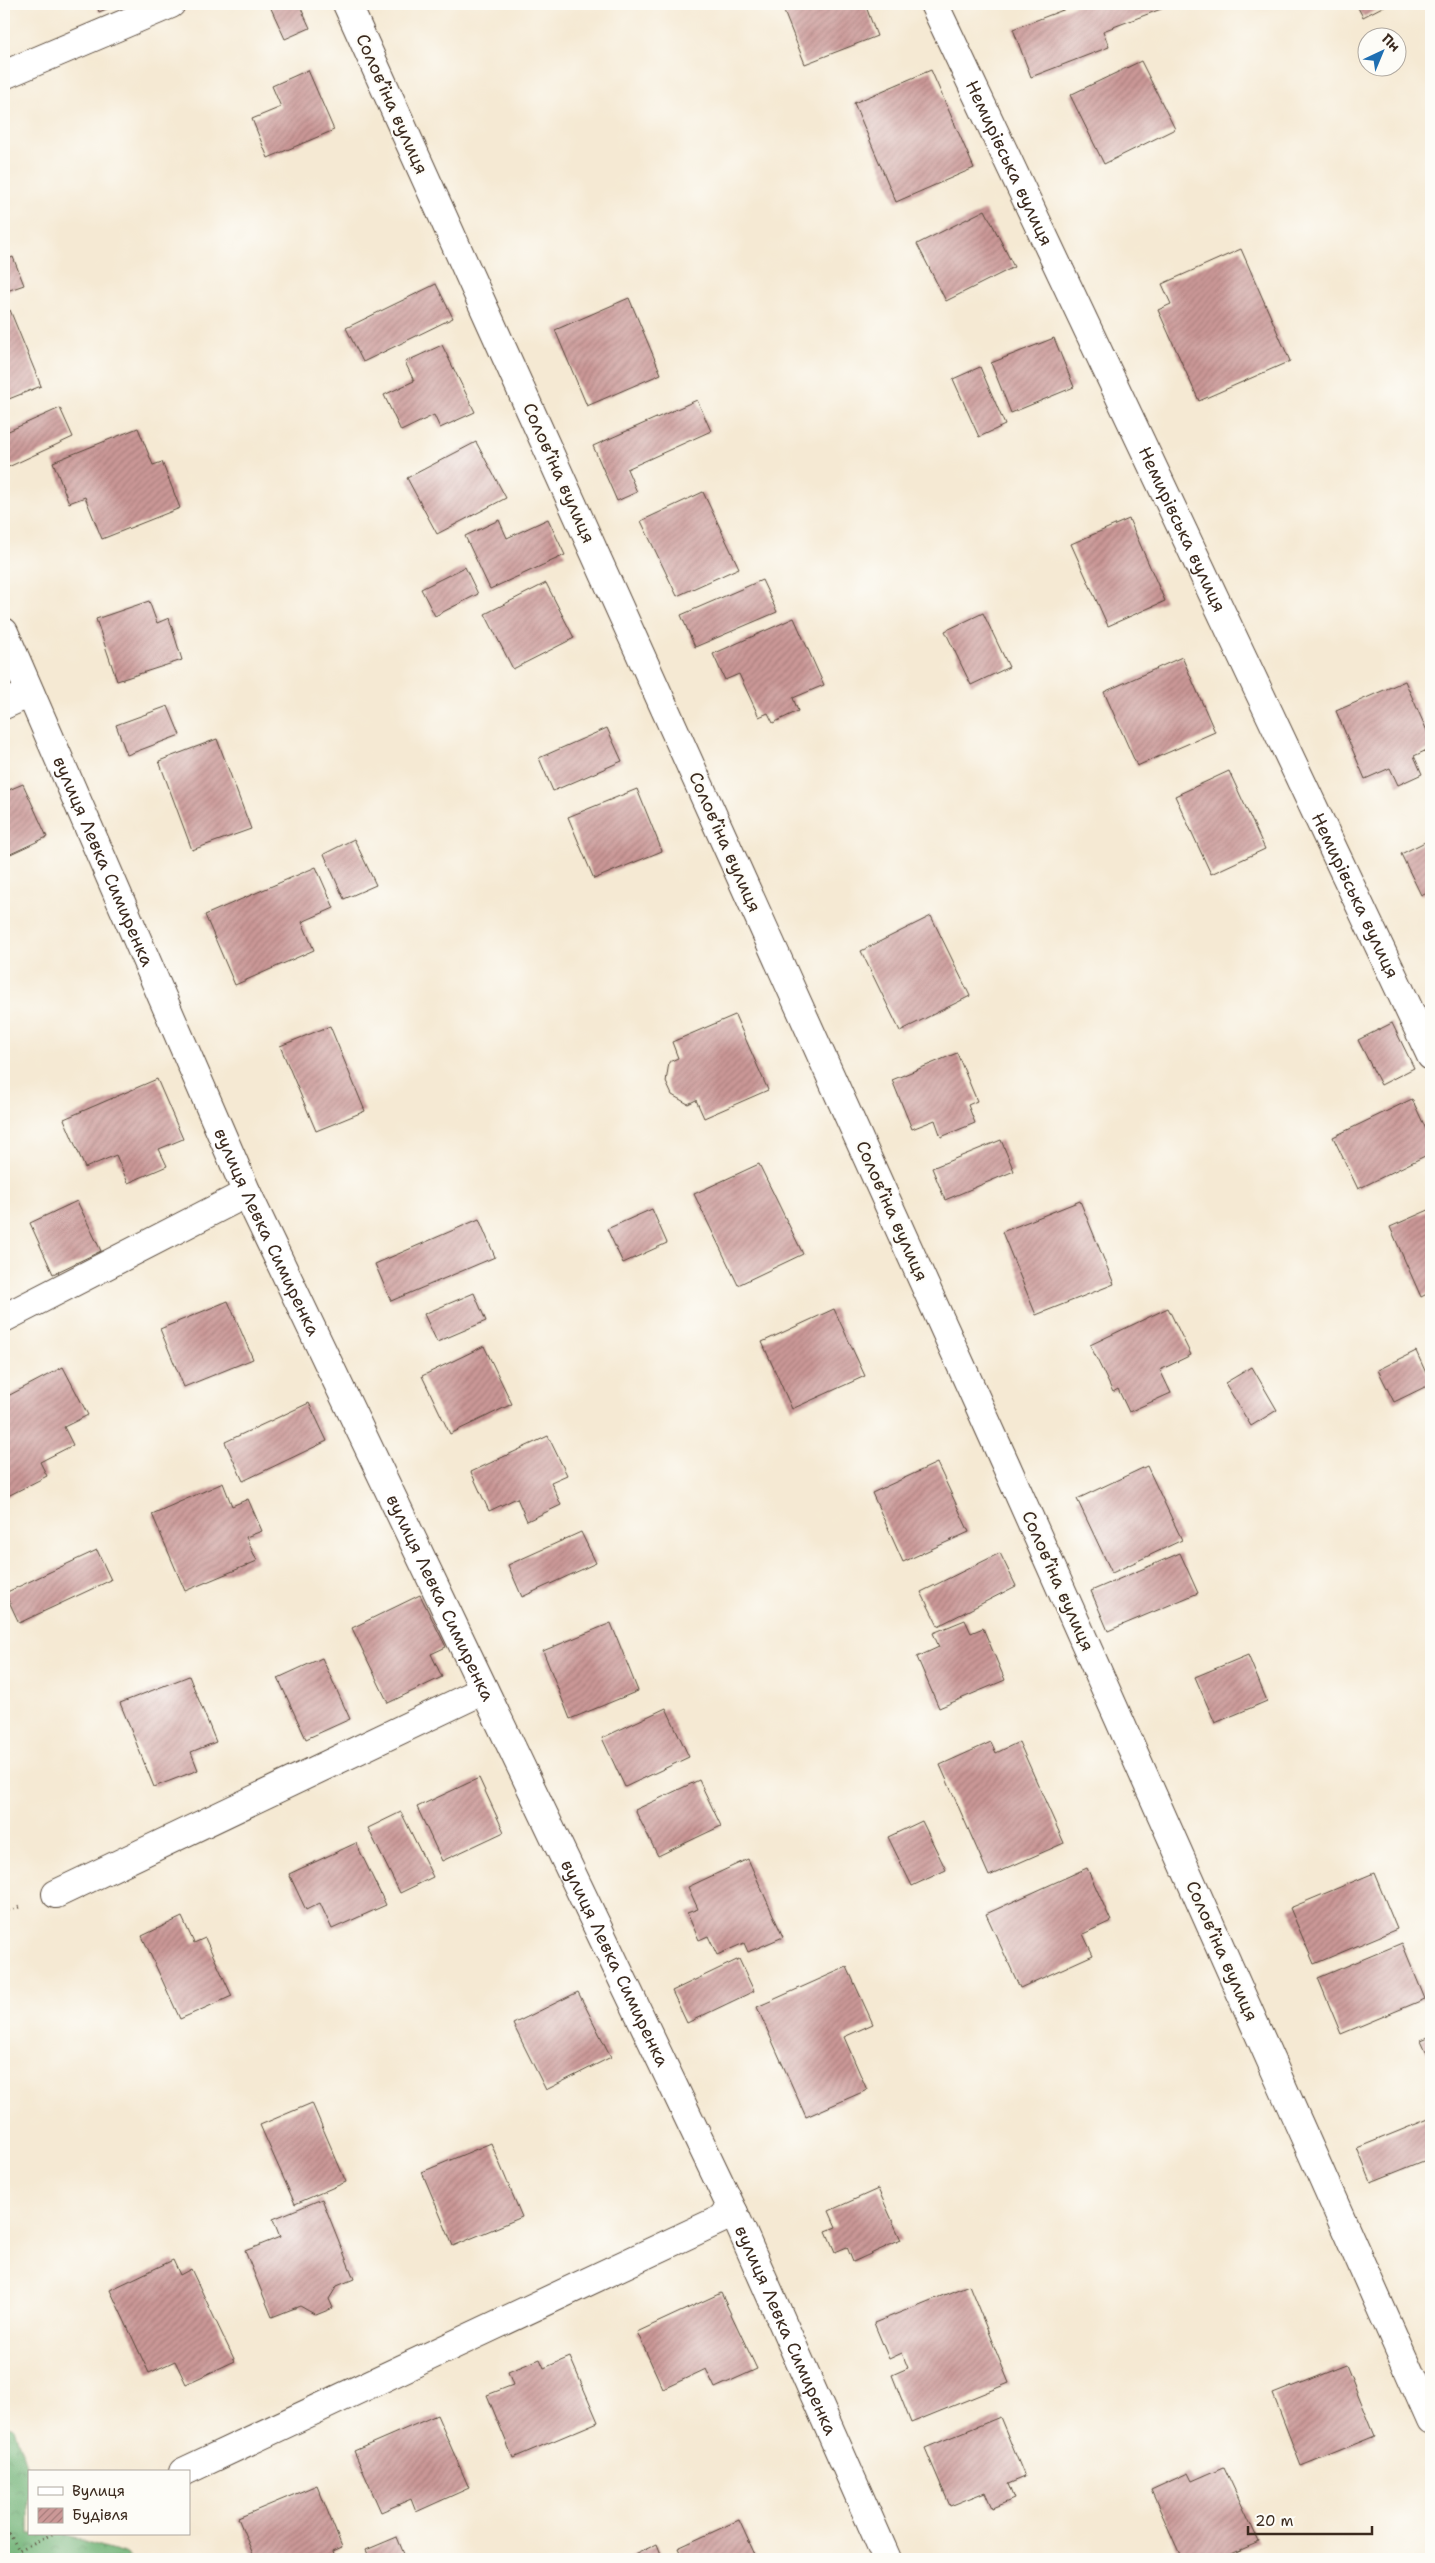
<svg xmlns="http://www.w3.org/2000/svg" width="1435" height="2563" viewBox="0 0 1435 2563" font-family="'Shantell Sans',sans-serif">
<defs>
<pattern id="forest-crowns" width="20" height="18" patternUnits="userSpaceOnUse" patternTransform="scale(1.25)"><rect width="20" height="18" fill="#71b377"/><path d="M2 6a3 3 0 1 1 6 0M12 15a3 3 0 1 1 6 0" fill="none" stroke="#5e9261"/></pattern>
<pattern id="building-hatch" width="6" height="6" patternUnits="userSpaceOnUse" patternTransform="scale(1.25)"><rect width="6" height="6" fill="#cb9897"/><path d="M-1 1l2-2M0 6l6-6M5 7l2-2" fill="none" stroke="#a67c7b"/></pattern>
</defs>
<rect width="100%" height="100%" fill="#fdfcf7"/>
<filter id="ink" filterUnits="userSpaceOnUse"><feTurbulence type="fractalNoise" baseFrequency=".02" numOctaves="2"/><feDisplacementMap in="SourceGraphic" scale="10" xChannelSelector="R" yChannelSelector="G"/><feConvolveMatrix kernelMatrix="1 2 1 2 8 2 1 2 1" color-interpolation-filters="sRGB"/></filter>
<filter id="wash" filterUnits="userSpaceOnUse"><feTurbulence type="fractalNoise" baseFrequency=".0096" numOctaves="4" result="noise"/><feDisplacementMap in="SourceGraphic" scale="20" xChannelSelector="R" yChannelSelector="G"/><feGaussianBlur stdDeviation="1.12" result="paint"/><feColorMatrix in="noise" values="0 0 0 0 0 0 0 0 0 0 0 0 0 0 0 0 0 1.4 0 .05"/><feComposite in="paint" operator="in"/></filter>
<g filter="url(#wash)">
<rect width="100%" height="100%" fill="#f5e9d3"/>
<path fill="url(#forest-crowns)" stroke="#566e4a" d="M4,2425L14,2428L29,2474V2534H60L124,2553L132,2559H4Z"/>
<g id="blocks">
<path fill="url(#building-hatch)" d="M96,4H119L99,12Z
M269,4H299L310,28L285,39Z
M781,4H865L877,36L805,64Z
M1079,4H1168L1169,6L1103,31L1109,47L1031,77L1013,29Z
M1356,4H1388L1363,17Z
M1141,61L1175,129L1104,164L1070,95Z
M308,70L334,130L268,158L252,119L281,107L272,86Z
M931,70L974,168L896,202L854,103Z
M985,210L1014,267L946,301L917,244Z
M1241,249L1290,361L1199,401L1158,310L1171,304L1162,284Z
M13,257L24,285L4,292V261Z
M436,284L453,318L363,362L346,328Z
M629,298L661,374L587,406L555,330Z
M10,310L41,386L4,401V313Z
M1054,338L1074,387L1011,413L991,363Z
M442,345L475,412L440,428L434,415L401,431L384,395L414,381L405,362Z
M980,367L1005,425L979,437L953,379Z
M697,400L711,431L627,469L637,492L617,501L593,446Z
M60,408L73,437L4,469V433Z
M138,428L153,465L162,462L180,508L102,539L85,497L69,503L53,462Z
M476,442L506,498L437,534L407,478Z
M703,492L739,568L677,596L641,521Z
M548,519L565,555L490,589L465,536L499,520L507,538Z
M1129,519L1165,601L1108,626L1071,544Z
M465,567L478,594L435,616L421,589Z
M762,580L777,612L695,647L681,615Z
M546,583L574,638L513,669L485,614Z
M149,601L157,623L169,618L182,660L117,681L96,619Z
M983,613L1009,667L971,685L945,631Z
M794,618L824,685L793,698L798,711L773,723L768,713L759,717L739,674L725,680L713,654Z
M1182,657L1215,732L1137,766L1104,692Z
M1405,681L1431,740V748L1414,756L1422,774L1398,785L1390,768L1365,779L1336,711Z
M168,706L180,735L127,755L116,725Z
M607,728L622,761L553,791L539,758Z
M217,739L251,829L192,850L159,761Z
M1229,771L1265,849L1211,874L1175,796Z
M23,784L47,837L4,857V792Z
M637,789L662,851L594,879L568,817Z
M354,839L376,885L344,899L324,854Z
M1431,839V890L1421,895L1401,854Z
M316,867L334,908L302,922L314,950L235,985L205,915Z
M931,916L970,996L900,1031L861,951Z
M735,1015L768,1090L704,1118L696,1100L688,1104L672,1095L666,1082L669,1062L678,1058L672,1042Z
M1392,1023L1414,1068L1381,1085L1358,1040Z
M330,1026L365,1111L316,1131L280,1046Z
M957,1053L977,1101L968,1105L975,1123L941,1137L935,1120L912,1129L892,1080Z
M157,1079L183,1139L159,1149L167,1166L128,1183L116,1155L85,1168L64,1119Z
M1412,1099L1431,1140V1153L1358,1189L1333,1137Z
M1001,1140L1014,1171L945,1200L932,1168Z
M759,1164L803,1254L738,1285L694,1194Z
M77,1201L101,1251L53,1274L30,1223Z
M1080,1201L1114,1284L1036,1315L1002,1232Z
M652,1209L667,1243L623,1263L607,1229Z
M1431,1209V1292L1421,1297L1390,1227Z
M479,1219L495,1257L391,1301L375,1264Z
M474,1293L486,1321L437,1342L424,1314Z
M228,1301L253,1359L184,1387L160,1329Z
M1168,1308L1191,1355L1160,1370L1171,1393L1129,1412L1118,1389L1113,1392L1090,1345Z
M834,1309L865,1376L792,1409L762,1342Z
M484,1346L512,1404L450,1434L422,1376Z
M1416,1351L1431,1384L1394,1402L1378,1370Z
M63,1367L88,1415L64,1427L73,1445L40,1462L47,1476L4,1498V1398Z
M1252,1367L1277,1410L1251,1426L1225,1383Z
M309,1403L327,1441L243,1481L225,1442Z
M548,1436L567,1475L551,1482L561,1505L527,1521L517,1498L489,1511L471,1472Z
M937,1463L969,1532L903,1562L872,1493Z
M1147,1466L1182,1540L1112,1573L1077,1499Z
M223,1483L232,1506L248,1499L262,1531L246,1537L257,1561L185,1591L152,1514Z
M581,1532L596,1563L522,1597L508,1565Z
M97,1550L111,1580L19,1623L5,1593Z
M1000,1553L1016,1586L938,1626L921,1592Z
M1180,1553L1198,1593L1108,1631L1091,1591Z
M420,1595L446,1647L431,1654L442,1677L388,1703L352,1628Z
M965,1620L971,1633L983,1628L1005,1680L939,1708L917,1657L939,1647L933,1633Z
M611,1623L638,1691L570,1719L543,1651Z
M1248,1655L1267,1701L1215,1723L1195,1677Z
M322,1658L350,1719L306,1739L278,1678Z
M189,1676L216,1742L191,1752L198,1770L154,1787L120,1703Z
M666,1708L689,1757L625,1787L602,1738Z
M991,1742L996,1753L1019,1742L1064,1843L989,1876L940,1765Z
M479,1778L504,1832L442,1861L417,1807Z
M699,1780L721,1826L658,1856L635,1810Z
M401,1812L433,1877L400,1893L368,1828Z
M922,1821L946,1870L912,1886L888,1837Z
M356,1843L386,1905L332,1929L320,1903L306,1910L289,1874Z
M748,1859L783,1937L748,1952L744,1943L717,1955L708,1936L699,1940L687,1913L698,1909L688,1887Z
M1087,1868L1111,1921L1083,1934L1093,1955L1020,1988L986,1914Z
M1374,1873L1397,1929L1314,1964L1290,1908Z
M182,1917L194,1943L205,1938L232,1996L180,2019L142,1936Z
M1402,1943L1425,1999L1341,2034L1318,1978Z
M739,1959L754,1991L687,2023L672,1991Z
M847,1967L873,2024L844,2037L867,2090L806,2117L757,2007Z
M578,1992L611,2057L546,2090L513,2024Z
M1431,2036V2062L1421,2040Z
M312,2103L346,2182L295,2204L260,2125Z
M1431,2118V2158L1371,2182L1357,2148Z
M491,2143L522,2217L453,2246L422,2172Z
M878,2189L901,2240L853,2262L847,2247L835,2252L826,2231L836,2227L829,2211Z
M322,2199L354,2279L337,2286L329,2299L333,2308L316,2315L300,2306L272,2317L245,2251L280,2237L273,2219Z
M173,2260L180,2275L191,2269L235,2361L186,2384L175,2361L149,2373L110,2290Z
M969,2285L1009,2383L911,2423L892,2375L908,2368L902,2353L889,2359L874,2323Z
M721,2293L757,2369L715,2388L706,2369L663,2389L637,2332Z
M570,2357L598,2422L513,2458L487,2395L513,2385L508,2372L540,2359L544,2368Z
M1346,2365L1375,2436L1301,2466L1273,2394Z
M437,2415L469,2488L416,2512L411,2499L381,2512L354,2451Z
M1000,2417L1025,2477L1008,2484L1014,2499L992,2508L985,2492L950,2506L925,2448Z
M1224,2467L1259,2542L1220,2559H1182L1151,2490L1188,2473L1192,2481Z
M317,2485L342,2547L333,2551L336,2559H255L238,2518Z
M739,2520L757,2559H683L678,2548Z
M397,2537L406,2559H370L366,2550Z
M657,2544L663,2559H633L632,2556Z"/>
</g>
</g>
<g filter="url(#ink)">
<use href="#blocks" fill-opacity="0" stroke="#574739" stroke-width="1"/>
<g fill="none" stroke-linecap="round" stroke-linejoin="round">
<g stroke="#574739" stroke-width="30">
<g id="minor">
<path d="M347,4L1005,1463L1431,2421"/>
<path id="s1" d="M934,4L1431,1056"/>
<path d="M4,75L171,4"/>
<path id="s2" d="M4,632L247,1193L734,2213L887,2559"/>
<path d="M4,705L30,693"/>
<path d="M4,1318L247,1193"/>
<path d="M56,1894L484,1690"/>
<path d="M183,2472L734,2213"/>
</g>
</g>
<path stroke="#574739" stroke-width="3" stroke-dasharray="1 4" stroke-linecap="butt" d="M4,1913L22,1906
M4,2525L19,2550L52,2534"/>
<use href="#minor" stroke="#fff" stroke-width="28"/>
</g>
</g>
<g text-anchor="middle" stroke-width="4.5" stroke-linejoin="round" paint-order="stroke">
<g font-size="18" fill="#3b2a1e" stroke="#fdfcf7">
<text transform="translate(392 104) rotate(66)" y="6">Соловʼїна вулиця</text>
<text dy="6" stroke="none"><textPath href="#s1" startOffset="176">Немирівська вулиця</textPath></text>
<text transform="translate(559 473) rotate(66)" y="6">Соловʼїна вулиця</text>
<text dy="6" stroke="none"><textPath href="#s1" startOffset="581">Немирівська вулиця</textPath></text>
<text transform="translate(725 842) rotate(66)" y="6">Соловʼїна вулиця</text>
<text dy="6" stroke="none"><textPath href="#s2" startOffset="250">вулиця Левка Симиренка</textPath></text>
<text dy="6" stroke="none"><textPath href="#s1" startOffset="986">Немирівська вулиця</textPath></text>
<text transform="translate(892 1211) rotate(66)" y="6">Соловʼїна вулиця</text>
<text dy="6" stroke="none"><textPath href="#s2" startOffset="655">вулиця Левка Симиренка</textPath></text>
<text transform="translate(1058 1581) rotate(66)" y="6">Соловʼїна вулиця</text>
<text dy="6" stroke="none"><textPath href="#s2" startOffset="1060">вулиця Левка Симиренка</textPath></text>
<text transform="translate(1222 1951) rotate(66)" y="6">Соловʼїна вулиця</text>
<text dy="6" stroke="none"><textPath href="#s2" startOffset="1465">вулиця Левка Симиренка</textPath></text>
<text dy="6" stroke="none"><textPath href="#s2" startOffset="1870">вулиця Левка Симиренка</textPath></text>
</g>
</g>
<rect width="1435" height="2563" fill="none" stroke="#fdfcf7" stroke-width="20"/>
<rect x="28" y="2470" width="162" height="65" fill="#fdfcf7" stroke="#afa8a0"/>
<rect x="38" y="2487" width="25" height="8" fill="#ffffff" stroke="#afa8a0"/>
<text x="72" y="2496" font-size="15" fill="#3b2a1e">Вулиця</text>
<rect x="38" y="2508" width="25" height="15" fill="url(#building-hatch)" stroke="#afa8a0"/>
<text x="72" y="2520" font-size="15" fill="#3b2a1e">Будівля</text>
<g transform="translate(1382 52) rotate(44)"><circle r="24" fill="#fdfcf7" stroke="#afa8a0"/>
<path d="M0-4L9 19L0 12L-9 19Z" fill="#1f6fb2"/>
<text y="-8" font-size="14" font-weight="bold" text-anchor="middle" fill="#3b2a1e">Пн</text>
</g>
<path d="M1248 2526v8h124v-8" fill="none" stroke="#3b2a1e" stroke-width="2.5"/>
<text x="1255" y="2526" font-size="15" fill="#3b2a1e" stroke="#fdfcf7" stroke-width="4" paint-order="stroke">20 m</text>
</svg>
